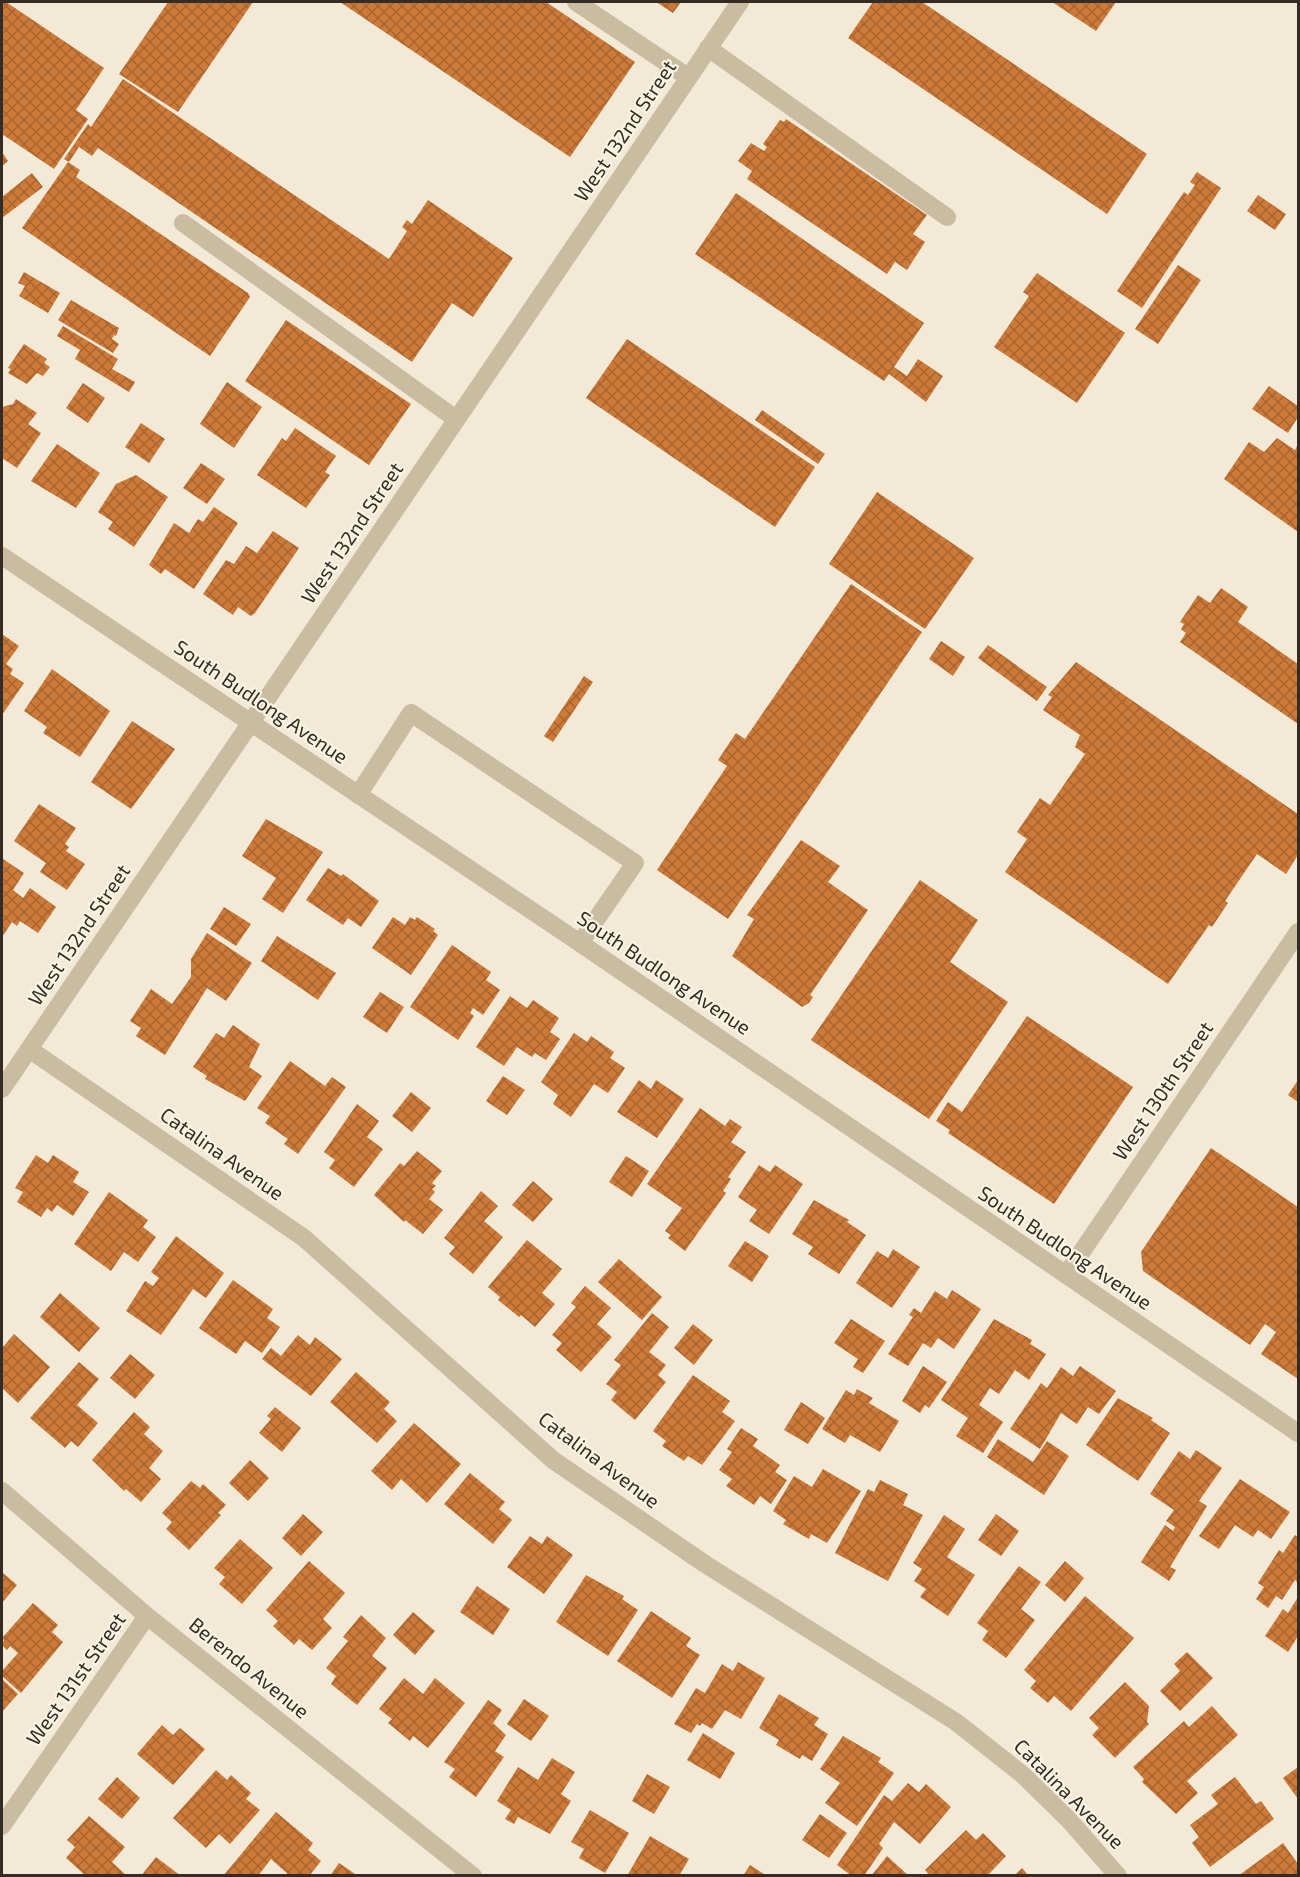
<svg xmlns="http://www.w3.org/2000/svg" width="1300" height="1877" viewBox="0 0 1300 1877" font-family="'Exo 2',sans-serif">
<defs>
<pattern id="building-cross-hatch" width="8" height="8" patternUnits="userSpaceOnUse" patternTransform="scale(1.5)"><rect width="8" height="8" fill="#cd7a39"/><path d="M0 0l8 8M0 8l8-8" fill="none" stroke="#a76430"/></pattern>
</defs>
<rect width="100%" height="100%" fill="#f2ead6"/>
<path fill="url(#building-cross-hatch)" d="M2,2H6L104,68L76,110L88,119L54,169L2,134Z
M168,2H253L178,112L119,74Z
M340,2H546L635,62L570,157Z
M656,2H681L673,13Z
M873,2H922L1147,154L1107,214L848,38Z
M1052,2H1116L1096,31Z
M123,79L389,259L407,231L402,227L407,220L412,224L428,200L513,258L473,317L452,303L412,362L98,148L92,156L79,147L69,162L64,159L88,124L91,127Z
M786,119L927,215L913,234L925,242L907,270L895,262L887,274L747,179L752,171L738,161L751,143L764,151L767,147L763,144L780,120L784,122Z
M2,152L8,161L2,166Z
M68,162L80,170L76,177L248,293L250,297L210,356L22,228Z
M1197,172L1221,188L1142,308L1117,291L1184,192L1188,195L1195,185L1190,182Z
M32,173L43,187L2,218V197Z
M736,193L924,323L894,367L907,376L918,359L943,376L926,402L889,374L884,381L695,254Z
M1258,195L1286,214L1275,230L1247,211Z
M1178,265L1201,280L1158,344L1135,329Z
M24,272L60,293L48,313L19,296L25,286L18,283Z
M1037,273L1125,333L1077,403L994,347L1029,296L1023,292Z
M71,300L119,328L116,336L114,335L112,339L119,344L113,353L58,320Z
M286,320L411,404L369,465L245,381Z
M63,326L118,359L112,369L135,382L129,392L75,359L80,350L57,336Z
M627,339L815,467L775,527L586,398Z
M24,344L47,359L44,363L50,367L43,376L37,373L27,384L8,373L11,369L8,368Z
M227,382L262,407L234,448L200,424Z
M83,383L105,398L88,423L66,408Z
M1269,386L1298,406V417L1288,433L1252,409Z
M16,399L37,413L28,424L41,433L17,468L2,458V407L13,404Z
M762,410L825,454L818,464L755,420Z
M141,423L165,439L149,463L125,447Z
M295,428L336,456L325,472L330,475L306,508L257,475L282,438L286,441Z
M1277,438L1295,450L1298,444V532L1224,479L1249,442L1264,452Z
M57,444L100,473L76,508L31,481Z
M201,463L225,479L207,504L183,488Z
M136,475L168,497L134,547L108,529L113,522L98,512L116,484Z
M877,492L974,558L925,629L829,564Z
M214,507L238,523L194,589L165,569L161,574L149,565L174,523L189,533L198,519L203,522Z
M273,531L299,548L255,613L251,616L238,607L233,615L203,594L226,560L234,564L246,546L257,553Z
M851,584L922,632L728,919L657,870L727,766L718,760L736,733L745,739Z
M1221,588L1248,607L1238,622L1298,664V724L1180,642L1186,633L1181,629L1184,624L1180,622L1198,595L1210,603Z
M2,634L19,646L6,664L13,669L10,674L24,683L2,715Z
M941,641L965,657L953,676L929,659Z
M988,645L1047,687L1037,701L978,658Z
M1076,662L1298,814V855L1286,874L1257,854L1225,901L1228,903L1212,927L1209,925L1168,984L1005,872L1027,839L1017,832L1040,798L1050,805L1085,754L1075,747L1080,735L1043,710L1052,697L1048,695Z
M52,669L110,711L80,757L43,733L47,727L24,711Z
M584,676L593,682L553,742L544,736Z
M132,721L175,749L131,809L91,782Z
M39,804L76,828L65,844L69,847L66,851L85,864L67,890L40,872L46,863L14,841Z
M266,819L323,852L283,913L262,899L276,878L242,856Z
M801,840L840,866L828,882L868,910L810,995L813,997L809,1003L802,1007L732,956L754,919L747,915Z
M3,859L24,873L13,890L23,898L30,888L56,907L38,933L20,921L17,926L12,922L2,937Z
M328,868L341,876L343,874L379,901L361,927L348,918L343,925L306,900Z
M920,880L978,920L950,962L1008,1002L929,1119L811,1040Z
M224,907L251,924L236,946L210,929Z
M393,917L405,925L410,917L415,920L417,917L435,929L433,931L438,935L411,975L372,948Z
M207,933L252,963L226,1001L207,988L165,1055L136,1036L141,1028L130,1021L151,989L172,1004L191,977V959Z
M277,936L336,973L318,1000L261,961Z
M452,945L491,972L486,980L500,990L483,1015L473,1008L470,1013L474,1016L458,1040L410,1007Z
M380,992L404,1007L387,1033L363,1017Z
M510,996L527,1008L533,1000L559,1018L550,1032L560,1039L546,1060L535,1053L532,1057L517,1047L504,1066L476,1047Z
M1027,1016L1133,1087L1054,1204L948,1133L950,1130L936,1121L948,1102L962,1112Z
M233,1025L260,1044L249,1067L262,1076L245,1101L205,1079L207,1076L193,1067L216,1033L224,1038Z
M574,1033L587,1042L591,1036L614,1052L610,1058L625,1068L608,1093L594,1084L571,1117L553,1104L558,1095L541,1082Z
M290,1061L325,1086L332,1077L346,1087L298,1154L284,1144L288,1139L265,1123L270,1116L257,1108Z
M503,1076L525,1090L507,1115L486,1101Z
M639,1080L651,1089L656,1080L684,1099L657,1138L617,1112Z
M1298,1080V1102L1288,1095Z
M411,1092L431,1108L412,1132L392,1116Z
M357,1104L379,1121L367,1137L383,1149L354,1187L329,1168L335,1160L324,1152Z
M700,1108L725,1126L730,1119L742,1127L731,1142L746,1152L728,1177L731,1179L723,1191L726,1193L685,1251L668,1238L671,1235L665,1231L682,1208L647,1184Z
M1211,1148L1298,1207V1379L1261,1354L1276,1332L1265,1324L1250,1345L1143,1271L1141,1252Z
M417,1151L442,1171L432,1183L436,1186L432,1189L435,1192L429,1199L443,1210L423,1234L405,1220L404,1222L374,1195L400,1163L404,1166Z
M36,1155L48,1163L53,1155L79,1172L73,1182L89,1192L73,1216L57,1205L52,1212L47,1208L41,1217L17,1202L23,1192L15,1188Z
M626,1156L649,1171L632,1197L609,1182Z
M759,1165L770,1172L775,1165L803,1184L769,1234L749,1221L757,1210L738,1197Z
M533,1181L553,1199L533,1222L512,1205Z
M481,1191L498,1206L484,1221L503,1237L473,1274L449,1254L455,1247L444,1238Z
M109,1192L148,1220L143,1227L156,1237L138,1262L124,1252L111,1271L74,1244Z
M814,1200L849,1220L847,1222L866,1235L839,1274L808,1254L813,1247L792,1234Z
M176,1236L224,1273L206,1298L193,1289L161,1335L126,1311L145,1281L153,1286L159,1278L151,1272Z
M527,1240L562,1269L542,1293L555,1304L535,1327L521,1315L519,1317L498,1300L500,1297L488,1287Z
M745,1241L769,1256L752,1282L728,1266Z
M893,1249L920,1267L892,1308L856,1283L877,1251L888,1258Z
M619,1259L662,1297L642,1320L598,1282Z
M233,1280L273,1309L267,1318L280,1327L262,1353L245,1341L236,1354L199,1328Z
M585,1286L611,1308L597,1324L612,1337L581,1372L556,1350L562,1343L552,1335L576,1307L571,1303Z
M952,1290L981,1309L954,1349L938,1338L931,1348L923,1343L908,1366L888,1354L913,1317L909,1315L914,1308L921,1313L935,1291L947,1299Z
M60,1293L100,1328L79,1352L40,1317Z
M652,1313L669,1327L649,1352L666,1365L658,1375L666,1382L635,1420L611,1400L617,1392L606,1384L621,1365L614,1360Z
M851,1319L885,1341L863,1373L853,1367L858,1359L834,1343Z
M994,1319L1032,1340L1030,1344L1046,1354L1029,1380L1015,1370L999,1394L990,1388L979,1405L1003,1422L983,1453L956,1436L968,1418L941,1400Z
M693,1324L713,1340L694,1365L674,1348Z
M14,1334L50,1367L18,1403L2,1388V1348Z
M298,1335L310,1345L315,1337L342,1359L311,1396L262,1359L271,1348L281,1356Z
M130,1354L155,1375L135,1399L110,1378Z
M79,1362L99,1379L77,1405L98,1423L78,1447L71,1441L65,1448L30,1418Z
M923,1366L947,1382L929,1408L925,1405L920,1413L902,1401Z
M1080,1366L1116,1391L1099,1414L1088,1407L1077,1424L1061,1413L1040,1449L1010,1429L1041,1383L1047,1388L1061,1367L1073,1376Z
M356,1372L390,1402L384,1409L397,1421L377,1443L330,1402Z
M693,1375L730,1401L722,1412L735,1421L702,1465L688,1456L684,1461L662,1446L666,1441L653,1431Z
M857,1389L873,1398L869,1403L899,1421L880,1452L850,1435L845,1443L822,1429L846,1390L854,1395Z
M1118,1398L1153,1418L1151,1420L1170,1433L1138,1481L1086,1445Z
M801,1402L825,1418L808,1444L784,1430Z
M275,1407L301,1428L282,1452L259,1433L271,1419L267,1416Z
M134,1412L150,1427L144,1434L163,1451L149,1468L161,1479L141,1502L126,1489L124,1491L92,1460Z
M414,1423L461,1464L427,1503L401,1479L392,1490L371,1471Z
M741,1428L758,1439L753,1446L780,1465L775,1472L787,1480L771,1504L760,1496L754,1505L726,1486L732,1479L719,1470L732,1452L727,1449Z
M998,1439L1033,1462L1047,1441L1069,1456L1044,1495L987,1457Z
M1196,1450L1222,1468L1199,1501L1207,1506L1170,1567L1176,1570L1169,1581L1141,1562L1165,1525L1173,1531L1175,1527L1166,1521L1174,1510L1150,1494L1179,1451L1190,1459Z
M250,1460L269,1478L248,1501L229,1483Z
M823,1469L861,1491L827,1543L811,1534L809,1539L783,1524L786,1520L773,1511L794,1476L812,1487Z
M470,1473L505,1502L499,1509L512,1520L493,1544L444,1504Z
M1240,1479L1290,1512L1271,1539L1258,1530L1253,1537L1235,1525L1219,1549L1199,1536Z
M880,1480L908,1494L903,1505L923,1515L888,1581L835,1553L868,1489L874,1492Z
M191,1481L200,1488L203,1484L226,1505L218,1513L221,1515L189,1550L166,1529L172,1522L162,1513Z
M303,1514L323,1532L301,1556L282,1538Z
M996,1514L1019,1531L1001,1556L978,1540Z
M944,1515L965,1529L947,1557L975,1575L948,1616L920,1597L926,1589L914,1581L922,1569L913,1563Z
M1295,1535L1298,1537V1583L1295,1580L1282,1600L1276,1596L1268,1608L1256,1599L1264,1587L1258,1583L1279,1550L1283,1553Z
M530,1536L542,1544L547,1536L573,1555L544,1594L507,1567Z
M240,1539L273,1568L242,1604L219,1584L225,1577L214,1568Z
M309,1561L345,1593L323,1619L332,1628L312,1650L299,1639L294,1645L273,1626L278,1621L266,1610Z
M1065,1561L1084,1578L1065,1602L1045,1585Z
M1019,1566L1041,1582L1021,1609L1035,1620L1006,1658L982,1640L988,1631L977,1623Z
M2,1572L17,1585L2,1603Z
M586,1575L624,1596L622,1599L638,1610L608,1656L556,1622Z
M477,1586L510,1609L493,1635L460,1612Z
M1085,1596L1134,1638L1071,1711L1054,1696L1048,1703L1030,1688L1036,1681L1024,1670Z
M1298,1597V1636L1288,1652L1265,1636L1283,1609L1288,1613Z
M33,1603L58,1625L52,1632L63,1642L21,1693L2,1676V1671L18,1653L10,1646L7,1650L2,1645L4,1640L2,1638Z
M651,1611L691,1638L686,1646L700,1655L672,1698L617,1661Z
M413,1612L435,1631L415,1655L393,1635Z
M361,1615L386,1638L372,1656L387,1668L357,1705L331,1684L336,1676L326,1668L348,1641L343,1637Z
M1187,1652L1213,1678L1180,1711L1160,1691L1180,1671L1174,1664Z
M738,1662L765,1678L741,1719L725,1710L712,1729L702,1723L700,1726L697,1724L691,1733L674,1724L696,1688L705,1693L722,1664L733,1671Z
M404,1678L423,1694L435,1678L465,1703L428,1748L413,1736L410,1741L388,1723L392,1719L379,1709Z
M2,1679L18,1694L2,1712Z
M1125,1682L1149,1706L1147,1722L1149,1724L1115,1758L1092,1735L1099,1728L1089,1718Z
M779,1694L819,1718L814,1725L828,1734L812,1761L802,1755L800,1759L776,1745L779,1740L759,1728Z
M524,1699L549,1716L531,1741L507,1724Z
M488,1700L502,1710L493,1723L506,1735L495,1751L504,1757L476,1797L449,1777L455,1769L444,1762Z
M1212,1706L1238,1735L1187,1781L1198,1793L1176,1814L1142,1782L1144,1779L1133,1767L1184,1721L1189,1727Z
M162,1725L173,1735L180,1728L205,1749L173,1785L137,1754Z
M703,1733L735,1753L720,1779L687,1760Z
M843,1736L881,1758L878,1762L894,1773L857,1826L825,1803L840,1783L820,1769Z
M552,1758L575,1772L561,1794L571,1801L550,1834L518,1817L514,1824L505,1819L511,1810L497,1801L518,1767L538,1780Z
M1298,1767V1799L1283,1778Z
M216,1770L227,1780L231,1775L251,1793L246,1799L260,1810L230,1844L219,1834L206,1848L173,1818Z
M647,1774L670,1787L654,1814L632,1801Z
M117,1777L140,1798L122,1819L98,1799Z
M1235,1777L1256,1804L1261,1801L1274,1819L1210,1867L1192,1843L1199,1837L1190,1825L1218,1804L1211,1795Z
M908,1783L919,1792L926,1784L951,1807L920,1844L894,1822L879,1844L883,1848L864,1876H852L837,1865L884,1795L892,1801Z
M590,1810L629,1833L605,1873L579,1858L584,1849L571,1842Z
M276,1812L313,1843L308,1850L321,1861L309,1876H290L271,1859L258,1876H223Z
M820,1814L847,1833L829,1858L802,1840Z
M89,1816L125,1847L112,1862L127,1876H86L66,1858L75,1847L67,1840Z
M966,1830L976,1840L983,1833L1006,1856L987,1876H930L925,1870Z
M650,1836L689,1859L679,1876H627Z
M1283,1843L1298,1864V1876H1238Z
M887,1856L909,1876H871Z
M156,1857L181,1876H141Z
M339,1863L358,1876H330Z
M750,1865L767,1876H743Z
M1022,1868L1029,1876H1014Z"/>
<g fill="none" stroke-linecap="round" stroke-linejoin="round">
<path stroke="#cabca1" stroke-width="18" d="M576,2L688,77
M708,48L947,217
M183,223L456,419
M2,556L580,943L1298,1433
M358,795L411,713L635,863L580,943
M29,1049L304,1238L553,1460L705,1564L956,1722L1023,1775L1069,1820L1118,1876
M2,1089L740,2
M1066,1275L1298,932
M2,1491L147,1616L473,1876
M2,1826L147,1616"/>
</g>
<g text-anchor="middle" stroke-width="4.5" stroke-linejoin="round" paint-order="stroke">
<g font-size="20" fill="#342c24" stroke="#faf4e2">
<text transform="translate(625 131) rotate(-56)" y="7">West 132nd Street</text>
<text transform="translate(352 533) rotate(-56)" y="7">West 132nd Street</text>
<text transform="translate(261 702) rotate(34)" y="7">South Budlong Avenue</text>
<text transform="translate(79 935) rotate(-56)" y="7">West 132nd Street</text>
<text transform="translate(664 973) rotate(34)" y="7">South Budlong Avenue</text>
<text transform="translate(1163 1091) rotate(-56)" y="7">West 130th Street</text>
<text transform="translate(222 1154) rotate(35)" y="7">Catalina Avenue</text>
<text transform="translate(1065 1248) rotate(34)" y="7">South Budlong Avenue</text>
<text transform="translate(599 1460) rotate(37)" y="7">Catalina Avenue</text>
<text transform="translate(249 1668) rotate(39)" y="7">Berendo Avenue</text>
<text transform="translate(76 1679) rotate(-55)" y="7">West 131st Street</text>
<text transform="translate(1069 1794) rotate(45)" y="7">Catalina Avenue</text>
</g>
</g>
<rect width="1300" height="1877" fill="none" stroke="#342c24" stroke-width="6"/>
</svg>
